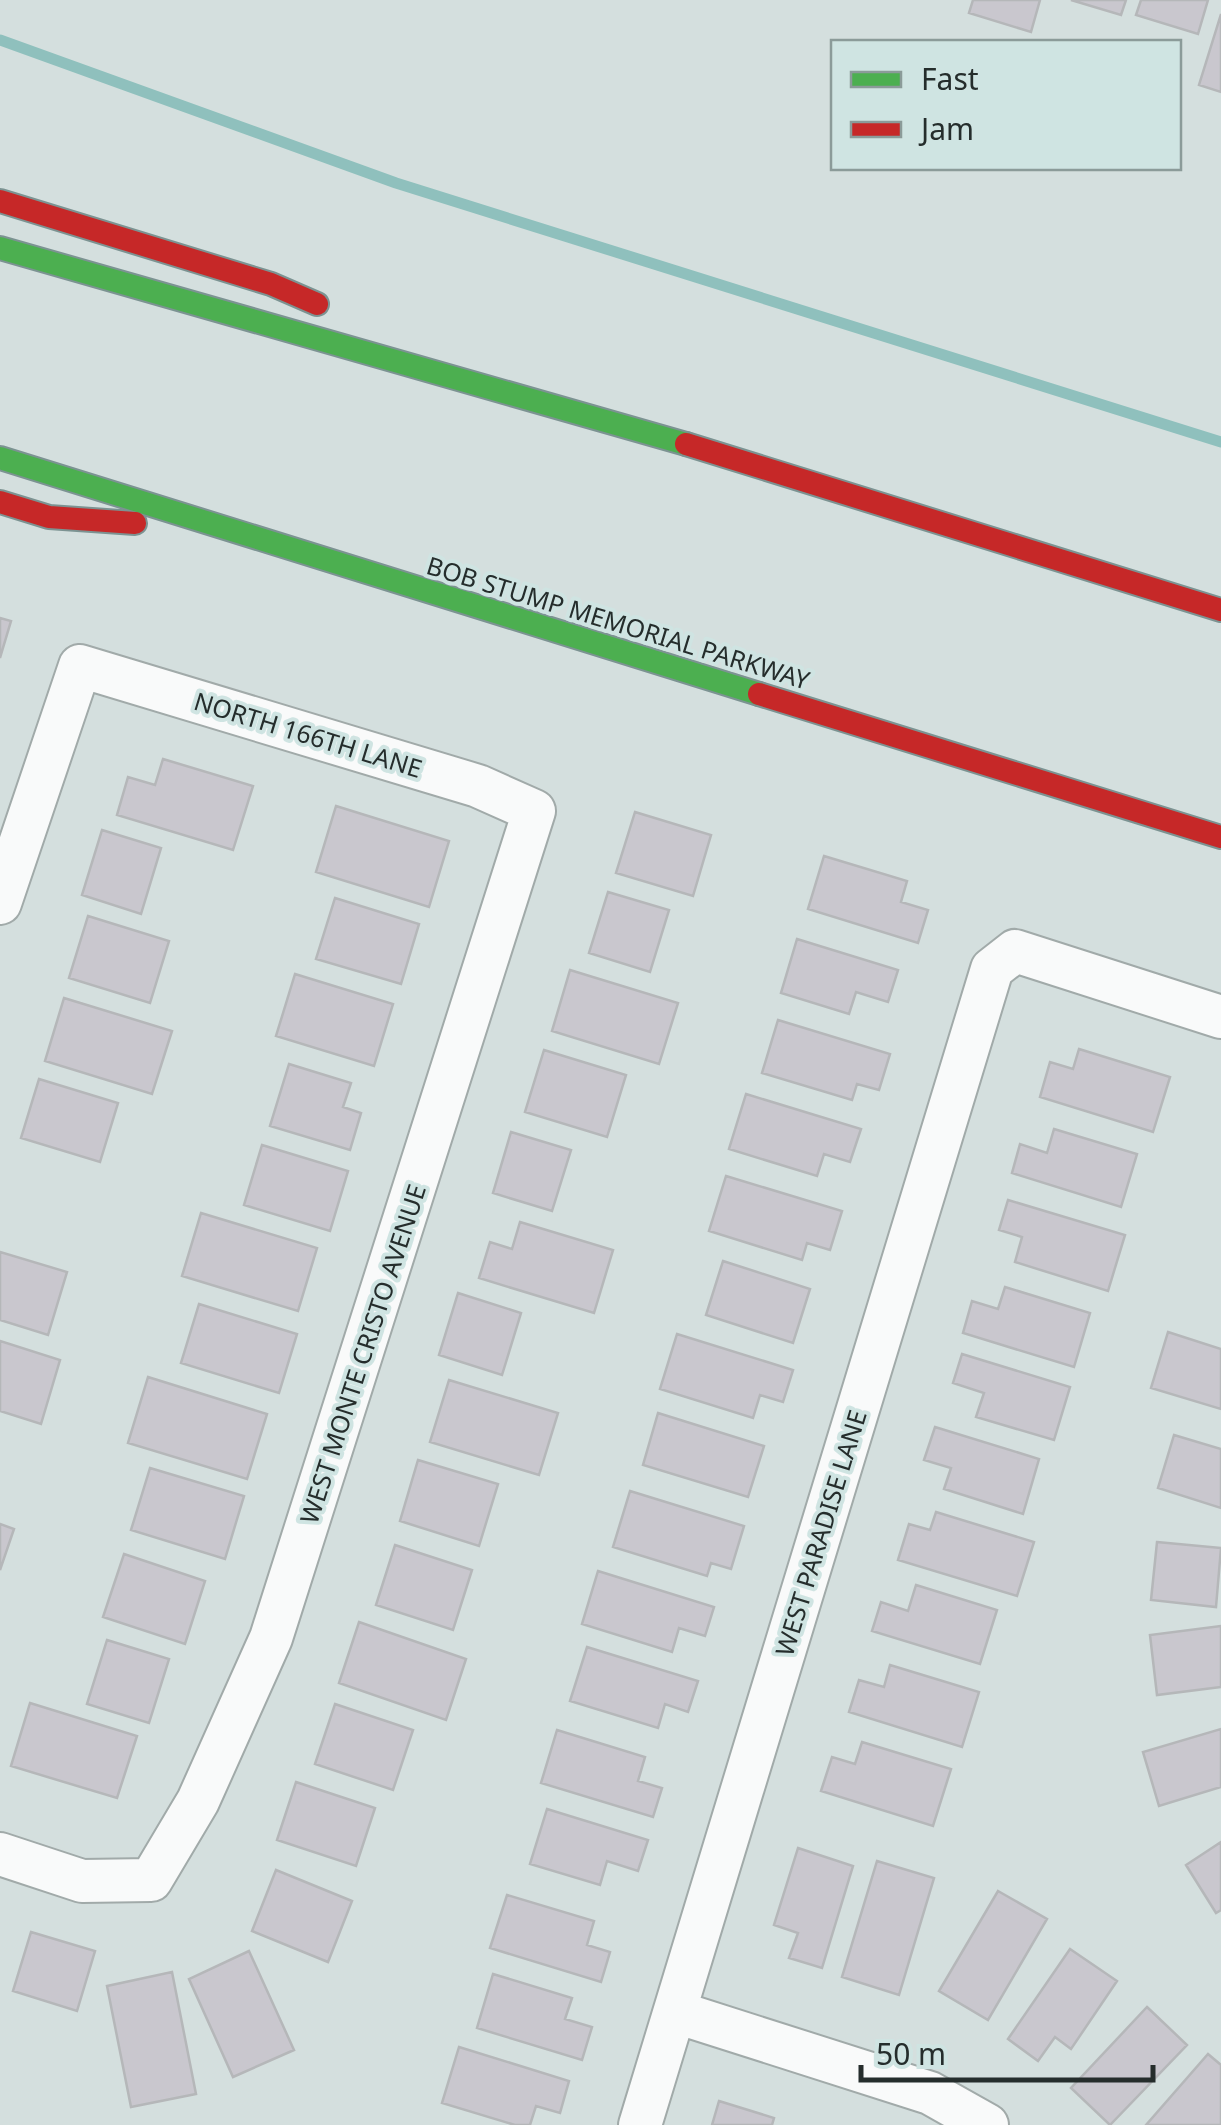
<svg xmlns="http://www.w3.org/2000/svg" width="1221" height="2125" viewBox="0 0 1221 2125" font-family="'Noto Sans',sans-serif">
<rect width="100%" height="100%" fill="#d4dfde"/>
<g fill="none" stroke-linecap="round" stroke-linejoin="round">
<path stroke="#8fc0bd" stroke-width="11" d="M0,40L396,183L1221,442"/>
</g>
<path fill="#c9c7ce" stroke="#b5b7b9" stroke-width="2.5" d="M973,0H1040L1031,32L969,13Z
M1071,0H1126L1121,15Z
M1141,0H1208L1198,34L1136,15Z
M1221,14V92L1199,85Z
M0,618L11,621L0,658Z
M163,759L253,786L233,850L117,815L128,777L155,785Z
M336,806L449,841L429,907L316,872Z
M635,812L711,835L693,896L616,873Z
M102,830L161,848L141,914L82,895Z
M824,856L907,881L901,902L928,910L918,943L808,909Z
M608,892L669,910L650,972L589,953Z
M335,898L419,924L401,984L316,959Z
M88,916L169,941L150,1003L69,978Z
M797,939L898,970L888,1002L856,992L849,1014L781,993Z
M570,970L678,1003L659,1064L552,1031Z
M295,974L393,1004L374,1066L276,1036Z
M64,998L172,1031L152,1094L45,1061Z
M778,1020L890,1054L879,1090L857,1084L852,1100L762,1073Z
M1079,1049L1170,1077L1153,1132L1040,1097L1050,1062L1073,1069Z
M544,1050L626,1075L607,1137L525,1112Z
M289,1064L351,1083L343,1107L361,1113L350,1150L270,1126Z
M39,1079L118,1103L100,1162L21,1138Z
M746,1094L861,1129L850,1162L824,1154L817,1176L729,1149Z
M1054,1129L1137,1154L1121,1207L1012,1173L1020,1144L1047,1153Z
M511,1132L571,1150L552,1211L493,1193Z
M262,1145L348,1171L330,1231L244,1205Z
M726,1176L842,1211L830,1250L807,1243L802,1260L709,1231Z
M1008,1200L1125,1235L1108,1291L1015,1262L1022,1237L999,1230Z
M201,1213L317,1248L298,1311L182,1276Z
M520,1222L613,1250L594,1313L479,1278L490,1242L512,1249Z
M0,1252L67,1272L48,1335L0,1320Z
M723,1261L810,1289L793,1343L706,1315Z
M1005,1287L1090,1313L1074,1367L963,1333L972,1301L998,1309Z
M458,1293L521,1313L502,1375L439,1355Z
M199,1304L297,1334L279,1393L181,1363Z
M1168,1332L1221,1349V1409L1151,1388Z
M677,1334L793,1370L783,1402L760,1395L753,1418L660,1389Z
M0,1341L60,1360L41,1424L0,1411Z
M962,1354L1070,1387L1054,1440L976,1417L984,1393L953,1383Z
M148,1377L267,1414L247,1479L128,1443Z
M449,1380L558,1413L539,1475L430,1442Z
M658,1413L764,1446L748,1497L643,1465Z
M935,1427L1039,1459L1023,1514L944,1489L951,1468L924,1460Z
M1174,1435L1221,1449V1508L1158,1488Z
M418,1460L498,1484L479,1546L400,1521Z
M150,1468L244,1496L225,1559L131,1530Z
M630,1491L744,1526L731,1569L711,1563L707,1576L613,1547Z
M936,1512L1034,1542L1017,1596L898,1560L909,1524L930,1530Z
M0,1524L14,1529L0,1570Z
M1157,1542L1221,1548L1216,1607L1151,1600Z
M395,1545L472,1570L453,1630L376,1605Z
M124,1554L205,1581L185,1644L103,1617Z
M598,1571L714,1607L705,1636L679,1628L672,1652L582,1624Z
M916,1585L997,1610L980,1664L872,1631L881,1602L908,1611Z
M359,1622L466,1659L446,1720L339,1683Z
M1221,1626V1687L1157,1695L1150,1635Z
M107,1640L169,1659L149,1723L87,1704Z
M587,1647L698,1681L688,1712L665,1704L658,1728L570,1701Z
M890,1665L979,1692L962,1747L849,1712L859,1680L884,1687Z
M30,1703L137,1736L117,1798L11,1766Z
M335,1704L413,1730L393,1790L315,1764Z
M1221,1729V1787L1159,1806L1143,1752Z
M557,1730L645,1757L638,1781L662,1788L653,1817L541,1783Z
M862,1742L951,1769L933,1826L821,1791L832,1757L855,1764Z
M296,1782L375,1808L356,1866L277,1840Z
M547,1809L648,1840L638,1871L607,1861L600,1885L530,1864Z
M1221,1842V1910L1216,1913L1186,1865Z
M798,1848L853,1866L822,1968L789,1958L798,1933L774,1925Z
M877,1861L934,1878L899,1995L842,1977Z
M276,1870L352,1901L328,1962L252,1931Z
M998,1891L1047,1919L988,2020L939,1991Z
M507,1895L594,1921L587,1945L610,1952L601,1982L490,1948Z
M31,1932L95,1951L77,2011L13,1991Z
M1070,1949L1117,1981L1071,2049L1055,2037L1038,2061L1008,2039Z
M249,1951L294,2050L233,2077L189,1979Z
M172,1972L196,2094L131,2107L107,1986Z
M493,1974L572,1998L565,2019L592,2027L582,2060L477,2028Z
M1147,2007L1187,2045L1110,2125L1071,2088Z
M459,2047L569,2081L560,2113L536,2106L530,2125H515L442,2103Z
M1208,2054L1221,2065V2125H1146Z
M719,2101L774,2118L772,2125H712Z"/>
<g fill="none" stroke-linecap="round" stroke-linejoin="round">
<g stroke="#a1aaa9" stroke-width="46">
<path id="street" d="M0,903L80,666L478,786L534,811L271,1638L198,1801L151,1880L82,1881L0,1854
M676,2012L930,2093L987,2125
M640,2125L992,969L1015,951L1221,1017"/>
</g>
<g stroke="#7c9392" stroke-width="26">
<path id="fast" d="M0,248L686,444
M0,458L759,694"/>
</g>
<g stroke="#7c9392" stroke-width="26">
<path id="jam" d="M0,201L271,284L317,304
M686,444L1221,610
M0,502L49,517L135,523
M759,694L1221,837"/>
</g>
<use href="#street" stroke="#f9fafa" stroke-width="42"/>
<use href="#fast" stroke="#4caf50" stroke-width="22"/>
<use href="#jam" stroke="#c62828" stroke-width="22"/>
</g>
<g text-anchor="middle" stroke-width="8" stroke-linejoin="round" paint-order="stroke">
<g font-size="25" fill="#252d2c" stroke="#cfe4e2">
<text transform="translate(618 623) rotate(17)" y="9">BOB STUMP MEMORIAL PARKWAY</text>
<text transform="translate(308 735) rotate(17)" y="9">NORTH 166TH LANE</text>
<text transform="translate(363 1354) rotate(-72)" y="9">WEST MONTE CRISTO AVENUE</text>
<text transform="translate(821 1533) rotate(-73)" y="9">WEST PARADISE LANE</text>
</g>
</g>
<rect x="831" y="40" width="350" height="130" fill="#cfe4e2" stroke="#8b9b99" stroke-width="2.5"/>
<rect x="851" y="72" width="50" height="15" fill="#4caf50" stroke="#8b9b99" stroke-width="2.5"/>
<text x="921" y="90" font-size="30" fill="#252d2c">Fast</text>
<rect x="851" y="122" width="50" height="15" fill="#c62828" stroke="#8b9b99" stroke-width="2.5"/>
<text x="921" y="140" font-size="30" fill="#252d2c">Jam</text>
<path d="M861 2065v15h292v-15" fill="none" stroke="#252d2c" stroke-width="5"/>
<text x="876" y="2065" font-size="30" fill="#252d2c" stroke="#cfe4e2" stroke-width="8" paint-order="stroke">50 m</text>
</svg>
